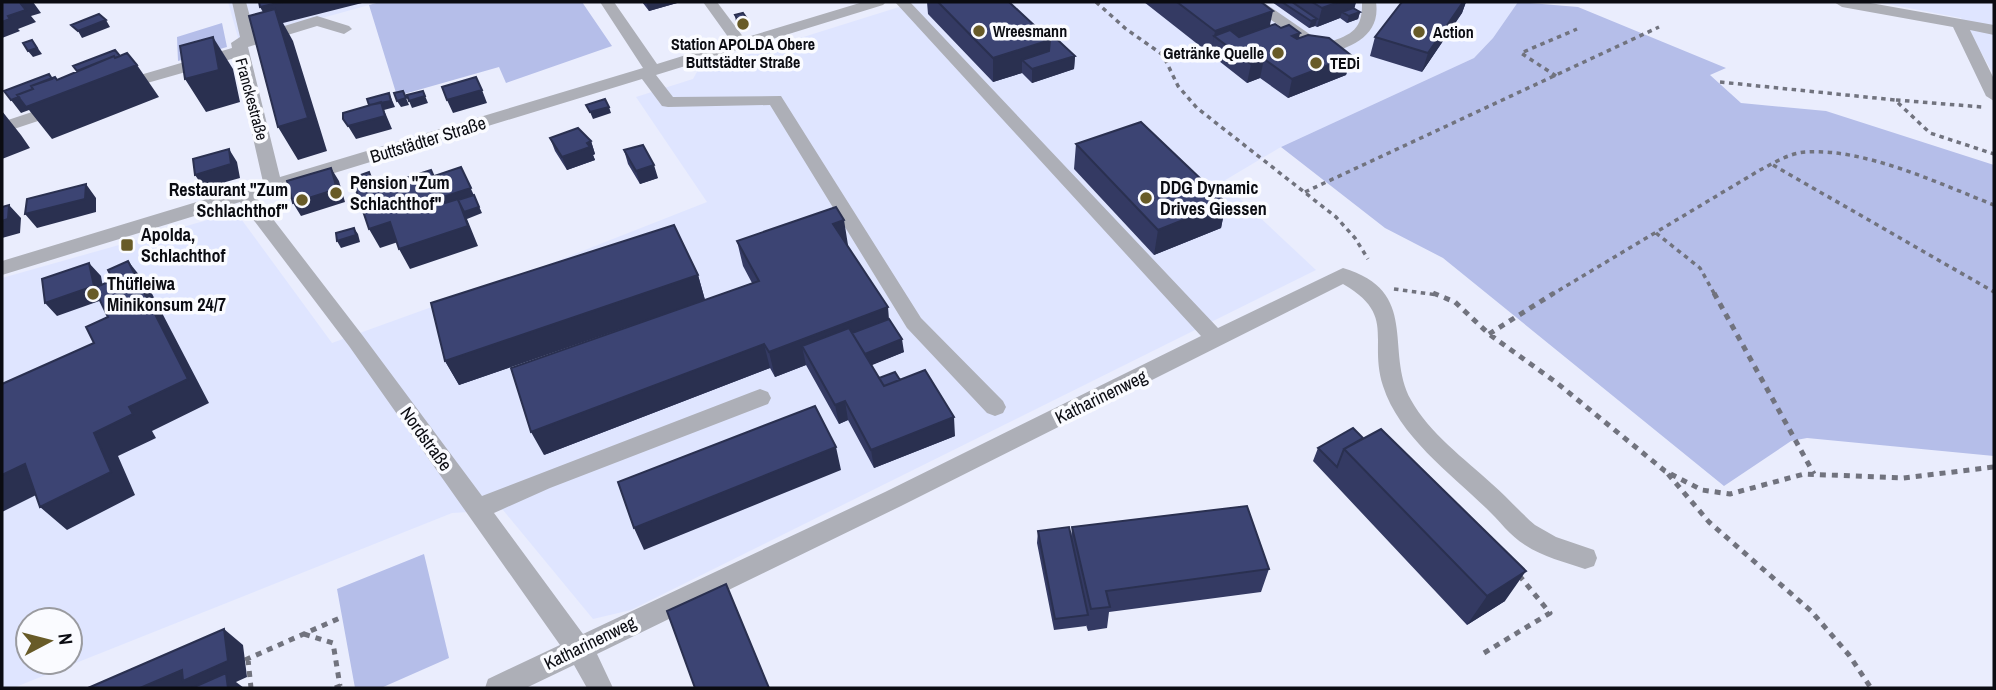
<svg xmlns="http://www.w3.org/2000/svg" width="1996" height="690" viewBox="0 0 1996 690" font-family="'Archivo Narrow',sans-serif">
<rect width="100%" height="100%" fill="#eaedfd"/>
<path fill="#dfe5ff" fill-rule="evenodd" d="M228,2H380L239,41Z
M915,2H1518L1493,38L1474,58L1281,147L1222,182L1316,270L631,610L593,619L503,510L452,513L13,688H2V278L236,212L332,343L529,272L707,202L636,97L693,79L698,70ZM28,620H70V662H28Z
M1877,2H1994V75L1961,18Z"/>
<path fill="#b5bee9" d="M380,2H582L612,46L506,83L499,67L397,96L369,5Z
M1518,2L1578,7L1726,68L1710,75L1741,103L1826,111L1994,165V456L1807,438L1791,441L1724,486L1443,258L1385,228L1281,147L1474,58L1493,38Z
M222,23L227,47L178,61L177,37Z
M424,554L449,658L381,688H355L337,589Z"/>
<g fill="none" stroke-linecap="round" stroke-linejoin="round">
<path stroke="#71737e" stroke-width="3.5" stroke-dasharray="4.5 4.5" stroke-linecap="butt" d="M1096,2L1126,29L1163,55L1178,86L1197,108L1336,217L1355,238L1368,259
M1556,76L1521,53L1577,29
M1720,82L1895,100L1930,133L1994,154
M1896,100L1982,107
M1773,165L1994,292
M1305,192L1659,27
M1656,233L1700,268L1715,295
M1394,289L1438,295
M1551,295L1760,170C1774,163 1789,153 1806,152C1865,148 1940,184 1994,205"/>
<path stroke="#71737e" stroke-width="5" stroke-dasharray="6 6" stroke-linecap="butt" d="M1433,293L1455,302L1489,334L1557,383L1665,471L1702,490L1730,494L1804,474L1903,478L1994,467
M1714,293L1814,474
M1489,334L1554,293
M1668,474L1709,522L1811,611L1849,655L1871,688
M304,634L333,643L340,686
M1484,653L1550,613L1518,574
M248,659L251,688
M245,660L342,617
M335,688L345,684"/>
<path fill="#adafb7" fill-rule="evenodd" d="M232,2H246L255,35L317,16L349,26L352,29L344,34L317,26L248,47L280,177L643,68L600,2H614L657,64L731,41L703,2H717L744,38L863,2H886L883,5L656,75L673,97L781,96L921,318L1003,401L1006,407L1003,413L995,416L987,413L907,328L770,105L668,107L662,106L642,79L256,197L363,336L482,496L752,392L760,389L768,392L771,398L768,404L550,488L494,513L583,634L885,492L1201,336L895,2H910L1218,328L1343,268C1421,291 1384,350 1411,400C1429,433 1465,459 1492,484C1507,497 1520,512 1535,525L1556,537L1594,550L1597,558L1594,566L1585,569C1565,562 1543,557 1525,545C1510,536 1499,520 1486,508C1450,473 1399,436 1383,386C1368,339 1397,315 1343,284L901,506L597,654L613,688H587L574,665L526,688H485L488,679L560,645L349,346L240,202L2,275V261L263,182L235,58L119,91L111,86L113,83L232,48L231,43L240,37Z
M1245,2H1263L1324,44C1349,35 1363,32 1362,2H1376C1381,36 1351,48 1322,55Z
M1834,2H1865L1994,25V35L1970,30L1994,79V101L1986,96L1953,27L1842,7Z
M59,103L65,104L67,108L65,112L2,133V122Z"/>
</g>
<path fill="#343a63" d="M642,2H677V3L649,11Z
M927,2H937L1041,32L1075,56L1074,69L1032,83L1022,73L993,82L928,14Z
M1144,2H1261L1270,25L1299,39L1352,56L1346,75L1288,98L1260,78L1247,83Z
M1272,2H1356L1354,8L1360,12L1358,19L1347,23L1340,18L1317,27L1315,26L1309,28Z
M1402,2H1466L1462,13L1422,72L1370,56L1375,37Z
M735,15L748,20L750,27L741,29L736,22Z
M550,138L591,141L595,154L593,155L595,160L567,170L555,151Z
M1076,144L1226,203L1221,228L1154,255L1074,169Z
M624,150L658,178L640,184L628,164Z
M737,241L848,245L847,246L889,319L904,352L871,365L879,378L900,380L955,436L874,468L848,420L839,424L806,365L775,377L770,368L544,455L701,301L459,385L445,361L698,275L705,300L752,283L743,266Z
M1363,438L1505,601L1467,625L1313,461L1318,448Z
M1072,527L1269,569L1261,592L1109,612L1107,628L1088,631L1086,625V626L1054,630L1037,543L1038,531L1071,538Z"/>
<path fill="#2a3050" d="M26,2H33L41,13L31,16L36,22L18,29L20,31L2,38V22L21,4Z
M282,2H366L283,23L293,41L327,151L298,160L278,127L271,26L260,7Z
M646,2H677V3L649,11Z
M1339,2H1356L1353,14L1342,12L1340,18L1317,27L1322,8Z
M1463,2H1466L1462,13L1422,72L1428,53Z
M1273,11L1268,34L1230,48L1214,36L1211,55L1215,31Z
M1360,12L1358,19L1347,23L1349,16Z
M1317,19L1315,26L1309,28L1311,21Z
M106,20L110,27L82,38L78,31Z
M748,20L750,27L741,29L740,23Z
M1300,33L1296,52L1292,36Z
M213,37L233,69L240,102L206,112L185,79Z
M32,40L42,54L33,57L28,51Z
M1050,40L1075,56L1074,69L1032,83V69L1022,60V73L993,82V58Z
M1352,56L1346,75L1288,98L1292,79Z
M1264,59L1260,78L1247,83L1251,64Z
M137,65L159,97L52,139L29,110L21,113L11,100L56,84Z
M482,90L487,103L453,113L447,100Z
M423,91L428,103L412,108L409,101Z
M389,93L395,107L384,110L392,129L356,139L348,126Z
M406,98L409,105L401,107L397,101Z
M609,107L611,113L593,119L590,112Z
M2,111L21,135L30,148L2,159Z
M591,141L595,154L593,155L595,160L567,170L562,157Z
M229,149L237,162L240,178L204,188L195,175Z
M654,165L658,178L640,184L636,171Z
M461,167L482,213L467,219L478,246L410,269L399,249L445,203L431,170L444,197Z
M331,168L339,181L345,202L301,216L293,203Z
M86,184L96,198V212L37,228L25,214Z
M1226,203L1221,228L1154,255L1158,230Z
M9,205L21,218L20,233L2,238V221Z
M844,220L848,245L837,249L833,224Z
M390,222L401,241L380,248L369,229Z
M354,228L358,234L360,242L341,248L337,241Z
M128,261L148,286L209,403L152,431L156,438L118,456L135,495L67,530L40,507L94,433L129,407Z
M89,263L101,276L105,299L57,316L45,303Z
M698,275L705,300L459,385L445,361Z
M888,307L890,332L802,346L806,365L775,377L769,352Z
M902,339L904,352L865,368L863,355Z
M764,344L770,368L544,455L531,432Z
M845,401L848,420L839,424L835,405Z
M954,417L955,436L874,468L871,450Z
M836,447L841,470L644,550L634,528Z
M25,464L52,487L2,512V475Z
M1526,571L1505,601L1467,625L1487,596Z
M224,629L243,645L247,677L236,682L244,688H140Z"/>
<path fill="#3c4473" stroke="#2a3050" stroke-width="2" d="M2,2H26L21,4L26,10L8,16L10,19L2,22Z
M259,2H282L260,7Z
M938,2H1009L1050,40L993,58Z
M1177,2H1261L1273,11L1215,31Z
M1282,2H1292L1317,19L1311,21Z
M1312,2H1339L1322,8Z
M1402,2H1463L1428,53L1375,37Z
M1353,8L1360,12L1349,16L1342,12Z
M275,9L308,118L278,127L249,16Z
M743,13L748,20L740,23L735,15Z
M99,14L106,20L78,31L71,25Z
M1275,24L1281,28L1289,25L1300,33L1292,36L1297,39L1308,35L1329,38L1352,56L1292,79L1264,59L1251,64L1214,36L1230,30L1239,37Z
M1047,30L1075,56L1032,69L1022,60L1049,51L1050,40L1041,32Z
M213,37L219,70L185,79L180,46Z
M32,40L37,48L28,51L23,43Z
M115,50L120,56L115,58L114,56L77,71L73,66Z
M127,53L137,65L26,107L17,95L33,89L31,86L55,77L57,80L114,56L115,58Z
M49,74L52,79L31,86L33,89L17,95L19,97L11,100L4,91Z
M476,77L482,90L447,100L442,87Z
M403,91L406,98L397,101L394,93Z
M423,91L425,96L409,101L407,95Z
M389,93L391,101L369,105L367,99Z
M605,99L609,107L590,112L586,105Z
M381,102L385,116L348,126L343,119V113Z
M1141,122L1226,203L1158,230L1076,144Z
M578,128L591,141L587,143L590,147L562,157L550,138Z
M643,145L654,165L636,171L624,150Z
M229,149L231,164L195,175L193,159Z
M461,167L471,188L443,197L434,176Z
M331,168L337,189L293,203L287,181Z
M431,170L445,203L458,199L468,226L399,249L390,222L369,229L352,178L369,172L375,188Z
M86,184L85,199L25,214L27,199Z
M474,195L479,207L464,212L458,200Z
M9,205L8,219L2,221V207Z
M836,207L844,220L833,224L888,307L769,352L764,344L531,432L511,368L759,281L737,241Z
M674,225L698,275L445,361L431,303Z
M354,228L356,235L337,241L336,233Z
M128,261L188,379L129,407L133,414L94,433L111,472L40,507L25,464L2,475V384L94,343L86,327L108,317L94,288L113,280L108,270Z
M89,263L94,286L45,303L42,279Z
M889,319L902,339L865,354L852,333Z
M849,328L884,386L925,370L954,417L871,450L845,401L835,405L802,346Z
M895,372L900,380L884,386L879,378Z
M815,406L836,447L634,528L618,482Z
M1353,428L1363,438L1344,449L1337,467L1318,448Z
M1381,429L1526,571L1487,596L1344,449Z
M1247,506L1269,569L1106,591L1110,607L1091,609L1072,527Z
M1069,527L1088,615L1055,619L1038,531Z
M726,584L769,688H695L667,611Z
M224,629L228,661L183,681L182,670L140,688H88Z
M226,673L228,688H192Z"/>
<g fill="#685b28" stroke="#fafbff" stroke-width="2.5">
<circle cx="743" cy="24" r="7"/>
<circle cx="979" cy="31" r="7"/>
<circle cx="1419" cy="32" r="7"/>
<circle cx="1278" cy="53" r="7"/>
<circle cx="1316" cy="63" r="7"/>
<circle cx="336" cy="193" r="7"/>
<circle cx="1146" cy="198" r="7"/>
<circle cx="302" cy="200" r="7"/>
<rect x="120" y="238" width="14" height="14" rx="3.5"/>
<circle cx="93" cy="294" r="7"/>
</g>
<g text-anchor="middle" stroke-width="7" stroke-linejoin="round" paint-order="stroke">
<g font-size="16" font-weight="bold" fill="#0b0c12" stroke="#fafbff" text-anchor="start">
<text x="993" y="37">Wreesmann</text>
<text x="1433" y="38">Action</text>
<text x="743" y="50" text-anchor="middle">Station APOLDA Obere<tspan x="743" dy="18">Buttstädter Straße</tspan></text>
<text x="1264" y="59" text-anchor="end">Getränke Quelle</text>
<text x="1330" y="69">TEDi</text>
</g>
<g font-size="16" fill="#0b0c12" stroke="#fafbff">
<text transform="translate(252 99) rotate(75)" y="6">Franckestraße</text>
</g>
<g font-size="18" fill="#0b0c12" stroke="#fafbff">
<text transform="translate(428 140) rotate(-17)" y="6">Buttstädter Straße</text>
<text transform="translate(1101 397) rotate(-26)" y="6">Katharinenweg</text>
<text transform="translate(426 439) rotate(54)" y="6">Nordstraße</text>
<text transform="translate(590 643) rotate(-26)" y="6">Katharinenweg</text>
</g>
<g font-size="18" font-weight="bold" fill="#0b0c12" stroke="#fafbff" text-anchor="start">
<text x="350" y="189">Pension "Zum<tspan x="350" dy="21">Schlachthof"</tspan></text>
<text x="1160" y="194">DDG Dynamic<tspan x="1160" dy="21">Drives Giessen</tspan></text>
<text x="288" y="196" text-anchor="end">Restaurant "Zum<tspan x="288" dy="21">Schlachthof"</tspan></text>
<text x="141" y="241">Apolda,<tspan x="141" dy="21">Schlachthof</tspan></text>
<text x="107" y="290">Thüfleiwa<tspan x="107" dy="21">Minikonsum 24/7</tspan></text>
</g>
</g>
<rect width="1996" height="690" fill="none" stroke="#0b0c12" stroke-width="7"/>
<g transform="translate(49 641) rotate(83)"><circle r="33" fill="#fafbff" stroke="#9a9ba0" stroke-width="2"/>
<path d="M0-5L12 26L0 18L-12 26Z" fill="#685b28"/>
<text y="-10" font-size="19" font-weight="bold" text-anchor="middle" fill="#0b0c12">N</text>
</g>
</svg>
